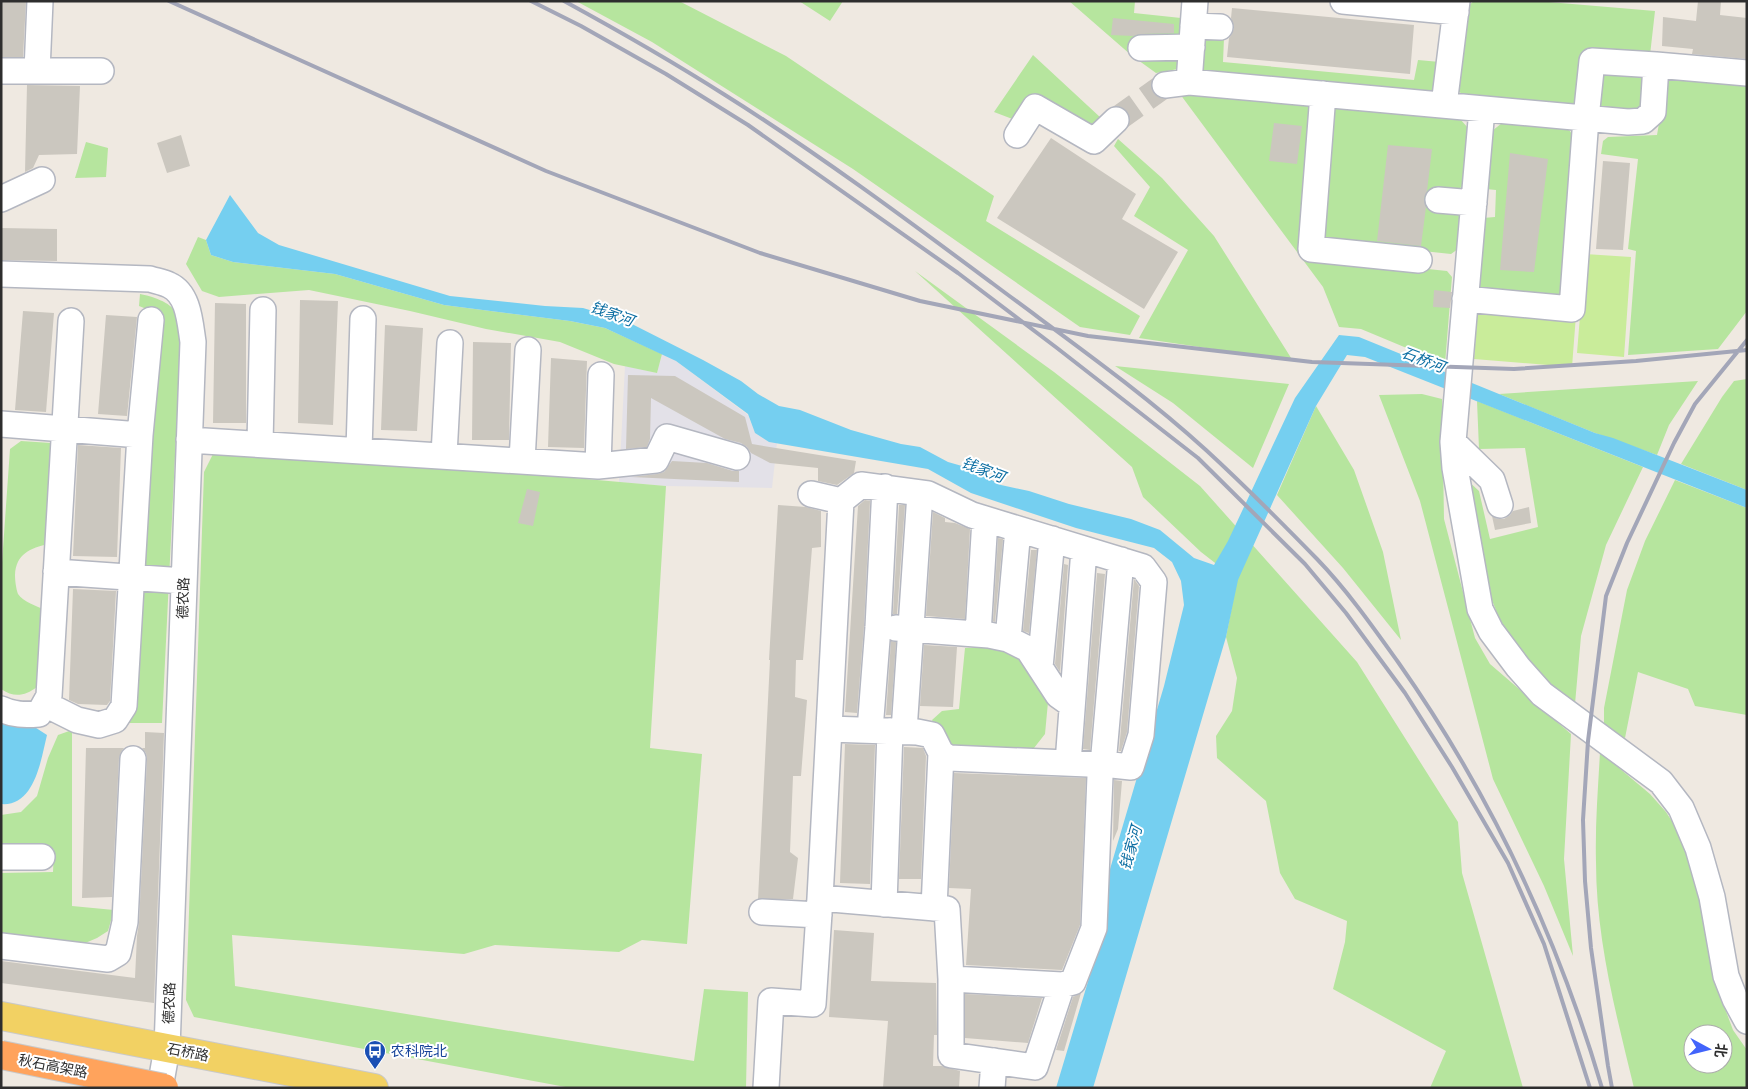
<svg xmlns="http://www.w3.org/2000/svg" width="1748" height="1089" viewBox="0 0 1748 1089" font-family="'PT Sans','Noto Sans SC',sans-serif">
<rect width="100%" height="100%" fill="#efe9e1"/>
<path fill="#e3e1e8" d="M662,354L676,361L748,415L755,433L769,442L777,443L772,488L666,486L619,482L625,366L657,373Z"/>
<path fill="#b6e59e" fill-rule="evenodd" d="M576,1H679L786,56L994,196L986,221L1140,316L1130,335L1080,327L853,169L652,42Z
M799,1H843L830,21Z
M1069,1H1135L1134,13L1181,18L1178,69L1156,73L1131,55Z
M1474,1H1537L1655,11L1650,55L1583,51L1576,106L1465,96L1458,91L1469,5Z
M1207,37L1224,38L1223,62L1414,80L1418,60L1440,62L1435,96L1199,73L1201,43Z
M1033,55L1101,118L1092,128L1034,95L1015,120L994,112Z
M1601,71L1645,74L1639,113L1598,108Z
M1673,74L1747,80V311L1718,349L1628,355L1636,251L1628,249L1638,159L1601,154L1603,141L1608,137L1657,135L1666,83Z
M1180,94L1305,103L1311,106L1303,256L1447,271L1452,277L1445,364L1361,329L1339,327L1323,287Z
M1334,106L1461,120L1468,128L1466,183L1459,189L1463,214L1458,249L1451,254L1329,241L1320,235Z
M1502,123L1564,127L1570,131L1575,140L1562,288L1559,297L1478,293L1483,218L1495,217L1496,190L1486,189L1492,131Z
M1118,139L1162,178L1214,236L1293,361L1139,338L1188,250L1134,216L1150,187L1114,146Z
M86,142L108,148L106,177L75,178Z
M198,237L206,240L211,255L233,262L335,274L444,305L570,321L605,328L662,354L657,373L614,364L560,342L486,329L410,311L309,290L219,297L202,291L186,264Z
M915,271L1054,372L1200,486L1357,662L1458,822L1462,873L1523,1088H1430L1446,1051L1333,989L1345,942L1347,921L1295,899L1280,873L1266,801L1217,758L1216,736L1232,711L1237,678L1226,637L1237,580L1201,552L1143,497L1132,467Z
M140,294C151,296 171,302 176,313C179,319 179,327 181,334L162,723H129L159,314L139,306Z
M1115,366L1289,384L1253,468L1173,403Z
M1747,379V490L1681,464L1722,397L1734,381Z
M1698,381L1669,425L1657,455L1595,433L1499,394Z
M1422,394L1442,399L1444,519L1475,638L1490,664L1571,734L1564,859L1573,956L1544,886L1493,779L1420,501L1379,395Z
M1477,401L1643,467L1606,545L1581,636L1575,704L1540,677L1500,620L1487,588L1466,479L1479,491L1490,539L1538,527L1525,448L1479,449Z
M1316,406L1354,470L1383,552L1401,640L1343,568L1277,495Z
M21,441L51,443L49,544C30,548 16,554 15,575C15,580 16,589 18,594C23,602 37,606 45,610L37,687C25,696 14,698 1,689V577L10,449Z
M231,448L666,486L650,748L702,754L687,944L642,940L619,952L495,945L464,954L232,935L235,986L694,1061L704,989L748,992L746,1088H571L194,1017L186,1000L204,472L215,450Z
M1675,480L1747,508V715L1695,706L1688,689L1638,672L1625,738L1604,728V708L1627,590L1645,541Z
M984,647L1002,651L1019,659L1030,673L1048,702L1045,734L1034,748L1023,755L946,746L932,720L942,711L959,709L965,648Z
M72,730V906L114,910L108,931L97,938L83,944L1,941V873L53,872L54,849L1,846V815L21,812L37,796L48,758L58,735Z
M1600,752L1650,794L1666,812L1677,829L1703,897L1720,995L1733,1030L1747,1050V1088H1634C1616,1014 1596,939 1596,862C1595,826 1598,789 1600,752ZM1693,1034H1723V1064H1693Z"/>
<path fill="#c9ec9a" d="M1585,254L1631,257L1624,357L1577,353Z
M1478,307L1576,315L1572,367L1474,359Z"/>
<path fill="#75cff0" d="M230,195L258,233L279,245L450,296L545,306L583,308L626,321L703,360L741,381L758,394L779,406L800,410L851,430L901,444L920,447L948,462L969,468L1001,485L1029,491L1069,504L1131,519L1160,530L1194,558L1214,565L1228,541L1295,398L1339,335L1359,337L1595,433L1613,438L1747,490V508L1365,357L1347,355L1316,406L1238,580L1226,637L1093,1088H1056L1102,935L1100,903L1164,686L1184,605L1181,581L1172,562L1154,548L1076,528L971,493L928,469L769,442L755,433L748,414L676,361L605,328L570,321L444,305L335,274L233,262L211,255L206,240Z
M1,722L33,726L47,735C41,759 35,807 1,804Z"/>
<path fill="#cbc7bf" d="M1,1H26L23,57H1Z
M1698,1H1721L1720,15L1747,18V59L1692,54L1693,49L1662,46L1663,17L1696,21Z
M1232,8L1414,25L1410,74L1227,57L1229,38L1232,34L1234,28L1231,18Z
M1113,18L1174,24V33L1141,34L1133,36L1111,35Z
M27,85L80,86L77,154L39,155L33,168L25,172Z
M1274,123L1302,126L1297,164L1269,161Z
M181,135L190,166L167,173L157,143Z
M1051,138L1136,194L1122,219L1178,252L1144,309L997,218Z
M1388,145L1432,149L1427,191L1424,198L1426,207L1421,246L1377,241Z
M1510,153L1548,159L1534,272L1500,270Z
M1603,161L1630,163L1623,250L1596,249Z
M1,228L57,229V261L1,260Z
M1434,290L1452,292L1450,308L1433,307Z
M300,300L338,301L333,425L298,423Z
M215,303L246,304V423H213Z
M23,311L54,313L46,412L15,410Z
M106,315L137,317L127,416L98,414Z
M385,325L423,328L417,431L381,430Z
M473,342L511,343L509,440H472Z
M551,358L587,361L584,448L548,447Z
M628,375L675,376L745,417L752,444L856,461L854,473L837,485L818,481V468L770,463L751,453L747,447L741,443L725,439L651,398L650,439L647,447L626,449Z
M78,445L121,448L117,557L73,556Z
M672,461L707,463L733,471H739V482L631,477L657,474L664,472Z
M527,489L540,492L533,526L518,523Z
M865,500L870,501L864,626L857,713L845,712L858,506Z
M778,505L806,507L821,511V547L812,548L803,660H796L795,697L807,700L801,776H793L790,852L798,858L793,899H758L770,660H769Z
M899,505H905L897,614H893Z
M1529,507L1531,523L1495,530L1492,516L1497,519H1504L1510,515L1513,511Z
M933,512L945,518V522L955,523L970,529L965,619L926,616Z
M998,538L1003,539L995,622L993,621Z
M1031,550H1037L1029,633L1023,631Z
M1064,564L1068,565L1060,672L1055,664Z
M1097,573L1105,574L1090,750L1083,749Z
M1134,579L1139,586L1127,732L1121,751H1119Z
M73,589L116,591L110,701L107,705L78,704L69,700Z
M891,641L896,642L891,715H886Z
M924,645L957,647L953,707L920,706Z
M145,732L164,733L154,1003L1,983V961L135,978L137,936L139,923L147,760L146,753L142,748H145Z
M845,744L875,745L870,884L840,883Z
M904,747L923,748L926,756L921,879H899Z
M86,748H124L121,752L119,758L112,897L82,898Z
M954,773L1086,778L1080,925L1062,970L966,965L971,889L949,888Z
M1114,780L1122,781L1118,829L1113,841Z
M834,930L874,933L871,981L936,983L937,1035H934L933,1066H942L960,1071L959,1088H883L888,1021L829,1017Z
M1081,993L1064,1051L1056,1050L1073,997Z
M965,994L1042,998L1028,1043L965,1038Z"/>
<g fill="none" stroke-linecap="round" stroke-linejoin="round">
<path stroke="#c8c4bd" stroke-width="25" stroke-dasharray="25 12" stroke-linecap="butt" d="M1116,120L1165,85"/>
<g stroke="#b4b7c1" stroke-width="28">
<path id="minor" d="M1343,1L1456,12
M1193,26L1220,27
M1141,48L1192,47
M1,71H101
M37,71L40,1
M1189,82L1195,1
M1165,85L1189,82L1628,122L1643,121L1653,112L1656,65L1747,73
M1323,94L1311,249L1419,260
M1444,105L1457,1
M1482,109L1453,442L1455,468L1480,609L1491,631L1518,667L1542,694L1661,782L1681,808L1698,848L1712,897L1726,976L1735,999L1747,1021
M1017,135L1035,107L1094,141L1116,120
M1,199L42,180
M1438,200L1474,203
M1,274L150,279C156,281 163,282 169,285C189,294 190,323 193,342L167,1048L160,1088
M1465,299L1572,309L1586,118L1592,61L1656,65
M1,424L140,435
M189,440L598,466L656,460L667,437L737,457
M1453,442L1492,480L1500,505
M260,444L263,310
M359,450L363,319
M444,455L450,343
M522,461L528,350
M598,466L601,375
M811,494L841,501
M56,572L184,581
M896,628L989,635L1008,639L1028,649L1058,695L1072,705
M978,634L985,519
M1008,639L1018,529
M1040,667L1052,539
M45,704L77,720L99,725L115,720L124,706L140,435L151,320
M1,709C13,715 25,715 39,714L49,696L71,321
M870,730L878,627L885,487
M904,731L920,493
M1068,763L1084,549
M1,857H42
M820,898L947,909L951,979V1055L1035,1067L1062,985
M884,904L890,731
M934,908L941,753
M762,912L819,915
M1,946L108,959L118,953L125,922L133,759
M951,979L1062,985L1073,982L1094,928L1100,776L1103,765L1121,560
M766,1088L771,1001L813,1004L820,898L841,501L861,485L928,494L972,515L1143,567L1154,582L1141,735L1131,767L1112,765L949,758L941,753L932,735L917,732L829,729
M992,1088L994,1061"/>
</g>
<g stroke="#c9c9c9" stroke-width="30">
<path id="major" d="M1,1016L374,1088"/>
</g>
<use href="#minor" stroke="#fff" stroke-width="25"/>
<use href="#major" stroke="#f2d163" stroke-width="28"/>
<path stroke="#a3a6b8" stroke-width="4" d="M169,1L546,171L760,253L920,301L1088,336L1312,362L1514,369L1636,361L1747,350
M531,1L581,26L666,74L748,125L958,273L1057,348L1198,458L1305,564L1346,613L1405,693L1452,767L1508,863L1544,944L1590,1088
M564,1C619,31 673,62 725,95C816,152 906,219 992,283C1064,337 1139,389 1206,450C1244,485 1281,522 1317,559C1347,590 1373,627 1398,662C1490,793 1557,935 1602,1088
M1612,1088L1608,1066L1591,948L1585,881L1583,820L1588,741L1606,596L1627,543L1674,443L1695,404L1747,340"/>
<g stroke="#c9c9c9" stroke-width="30" stroke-linecap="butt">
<path id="highway-bridge" d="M1,1055L164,1088"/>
</g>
<use href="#highway-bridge" stroke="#ffa35c" stroke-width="28"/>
</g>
<defs>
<g id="bus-pin" transform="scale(1.125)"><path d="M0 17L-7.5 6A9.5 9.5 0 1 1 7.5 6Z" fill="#1a4fb4" stroke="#fff"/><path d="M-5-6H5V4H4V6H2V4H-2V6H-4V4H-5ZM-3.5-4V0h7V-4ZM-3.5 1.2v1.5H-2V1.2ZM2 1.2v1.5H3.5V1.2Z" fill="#fff"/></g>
</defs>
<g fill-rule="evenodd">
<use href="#bus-pin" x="375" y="1051"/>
</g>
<g text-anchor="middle" stroke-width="4" stroke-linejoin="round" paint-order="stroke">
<g font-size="14" fill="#2e2e2e" stroke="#fff">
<text transform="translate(183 598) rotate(-88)" y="5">德农路</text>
<text transform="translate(169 1003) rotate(-88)" y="5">德农路</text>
<text transform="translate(188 1052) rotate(11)" y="5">石桥路</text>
<text transform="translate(53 1066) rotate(11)" y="5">秋石高架路</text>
</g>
<g font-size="14" fill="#164399" stroke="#fff" text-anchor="start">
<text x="391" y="1056">农科院北</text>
</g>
<g font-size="15" font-style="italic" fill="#0d6fa3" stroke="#fff">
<text transform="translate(612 314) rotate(20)" y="5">钱家河</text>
<text transform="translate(1423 360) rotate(21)" y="5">石桥河</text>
<text transform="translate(983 470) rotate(21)" y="5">钱家河</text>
<text transform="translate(1131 848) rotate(-74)" y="5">钱家河</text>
</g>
</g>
<rect width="1748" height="1089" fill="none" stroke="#2e2e2e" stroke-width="5"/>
<g transform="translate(1708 1049) rotate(97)"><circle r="24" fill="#ffffff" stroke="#ababab"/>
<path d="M0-4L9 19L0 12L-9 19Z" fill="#4264fb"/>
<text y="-8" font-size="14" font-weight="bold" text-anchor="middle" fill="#2e2e2e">北</text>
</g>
</svg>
